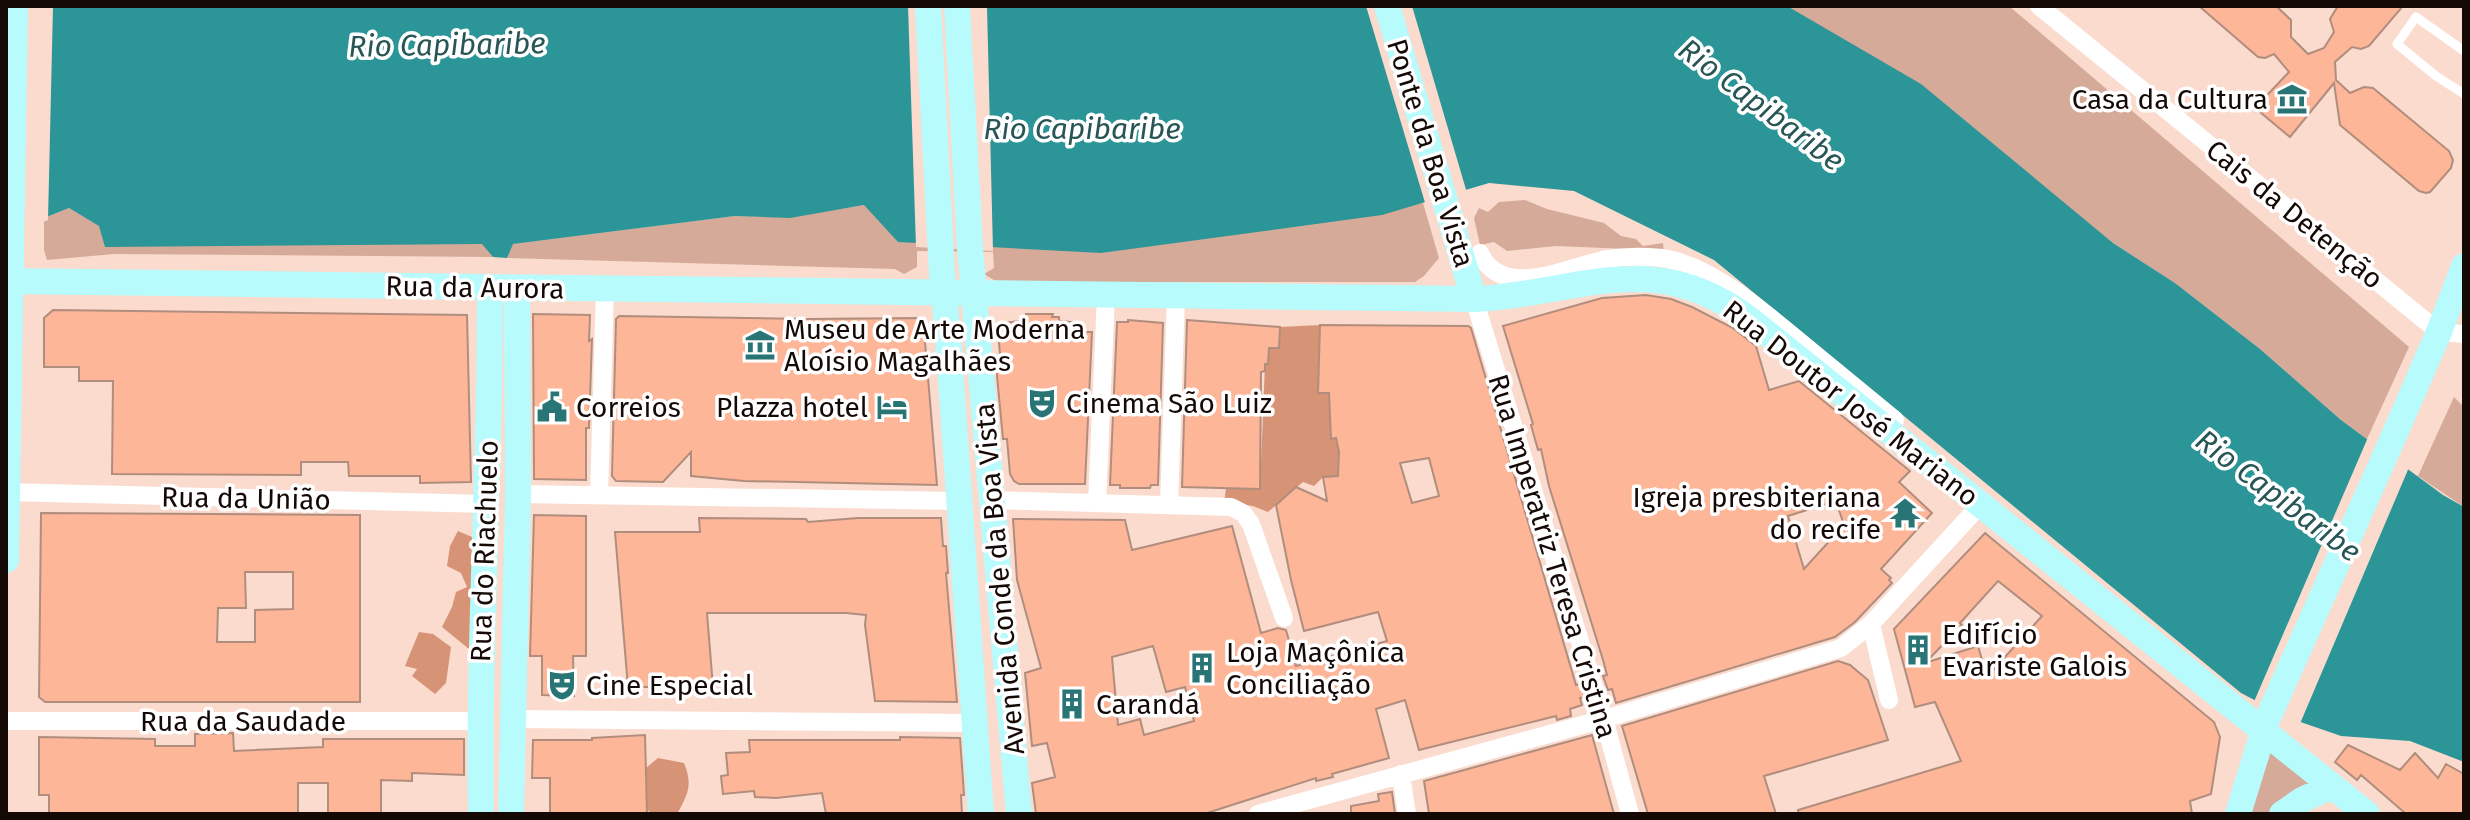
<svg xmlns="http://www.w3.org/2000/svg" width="2470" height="820" viewBox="0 0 2470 820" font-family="'Fira Sans',sans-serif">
<rect width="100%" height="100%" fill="#fadbce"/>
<path fill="#d5aa98" d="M1787,6H2009L2409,347L2367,439L2341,420L2260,349L2175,283L2113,243Z
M1525,200L1547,209L1604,223L1621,236L1636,239L1643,246L1663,243L1664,254L1628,249L1556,246L1507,251L1494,242L1480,245L1474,218L1479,208L1488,212L1499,202Z
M1423,203L1439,258L1424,276L1415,282H997L984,274L994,268L993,252L917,251V267L904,274L895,269L507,258L512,244L735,216L790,217L865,205L1101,253Z
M69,208L100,226L483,244L493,257L114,254L47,260L44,250V218Z
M2454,397L2464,407V507L2418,476Z
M2263,732L2322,778L2290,814H2241Z"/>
<path fill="#d79376" d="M1320,325L1318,392L1329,393L1331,438H1339L1346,483L1333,477H1323L1314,486L1303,482L1268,512L1253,506L1224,502L1226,489H1260L1265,364L1269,348H1279L1280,327Z
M458,531L479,540L469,649L442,627L452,607L456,592L467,587L461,573L447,566L450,546Z
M419,632L433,634L451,647L446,683L435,694L412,676L417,669L405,666Z
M658,758L684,763C693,785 688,794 677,814H651L647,809L646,768Z"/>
<path fill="#2b9597" d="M6,6H1787L1921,84L2113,243L2175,283L2260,349L2341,420L2443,495L2464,507V762L2410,741L2341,736L2289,718L2241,693L1714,260L1574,191L1489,183L1382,215L1101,253L898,242L864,205L790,218L735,216L513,244L507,258L493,257L482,244L105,247L99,226L69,208L44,218Z"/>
<path fill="#fadbce" d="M6,6H53L48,220L6,236Z
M908,6H987L993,251L916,247Z
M1366,6H1412L1467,193L1426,206Z
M2369,435L2410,465L2299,726L2253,704Z"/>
<path fill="#fdb698" stroke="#b18d7e" stroke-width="2" fill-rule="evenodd" d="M2199,6H2276L2291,20V37L2308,54L2324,48L2334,32L2330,19L2338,6H2403L2369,46L2361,49L2352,47L2335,62L2336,80L2350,93L2364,87L2373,88L2449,151L2453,160L2451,168L2430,192L2426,193L2419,191L2340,125L2334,83L2290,137L2255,108L2289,72L2274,54L2265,58L2258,57Z
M1646,295L1671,299L1692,307L1733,328L1756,346L1769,390L1799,381L1910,471L1899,482L1932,513L1881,569L1891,578L1889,580L1892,583L1855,622L1835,637L1616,703L1612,689L1608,690L1603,676L1607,675L1603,660L1549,486L1541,449L1538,450L1531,425L1533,424L1503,326L1602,298ZM1836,501L1844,525L1804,569L1788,516Z
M53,310L467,315L471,482L420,483V476H349L348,462H301V475L112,474L113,381H79V367H44V318Z
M533,314L590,315L589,341L592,339L589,428H586V480L534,479Z
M1026,314H1053L1052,317H1059V321L1071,322L1077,324L1083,332H1092L1085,484H1019L1014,481L1010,474L1007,439H1003L997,376V368L1001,367L998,330L1003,323L1020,321V318L1026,317Z
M619,316L806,319L923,318L937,485L744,481L691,476V452L663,482L616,481L612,476L616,319Z
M1128,320L1163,323L1158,485H1151L1150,488H1120V485H1110L1117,322H1128Z
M1187,320L1280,327L1279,348H1269L1268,364H1265V371L1261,372L1260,489L1182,487Z
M1320,325L1468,326L1471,328L1576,685L1581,684L1585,697L1580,698L1582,705L1570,709L1571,716L1557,720L1556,716L1419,750L1405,700L1376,709L1389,758L1332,774L1333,777L1316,781V778L1204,814H1036L1032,783L1055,777L1047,743L1032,746L1025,673L1041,668L1017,580L1013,519L1125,520L1132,550L1232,526L1261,633L1278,628L1286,630L1296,666L1387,641L1378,612L1304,631L1291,580L1276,505L1296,487L1327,501L1323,477L1338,476L1339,452L1336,438L1331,439L1329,393H1318ZM1429,458L1439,496L1412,503L1400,463ZM1153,646L1166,692L1185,687L1194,721L1144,735L1140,719L1118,725L1112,657Z
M41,513L360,515V702H45L39,697ZM245,572H293V609L255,610V642H217L218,608H246Z
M534,515L586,516V656H573L574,696L542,695V656H530Z
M699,518L806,519L808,522L858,518H941L943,546H946L948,573H946L957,702L875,701L865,625L866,615L846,613H707L713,687H628L615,532H700Z
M1985,533L2214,722L2220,737L2211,794L2190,801L2192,814H1798V810L1961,761L1935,702L1915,707L1894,629ZM1998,581L2042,616L1987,677L1978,646L1925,663L1962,625L1960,623Z
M1838,661L1850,665L1868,680L1888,740L1764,776L1776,814H1648L1622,726Z
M233,733L234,751L323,747V739H464V775L412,773V781L381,780V814H328V783H298V814H49V795H39V737L155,739V746H195V734Z
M645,735L647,814H550V778H532L533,740H592V738Z
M1592,735L1614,814H1429L1424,781Z
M900,737L960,738L964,795H961L962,814H826L822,793L776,798L755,797L754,791L723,794L721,776L728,775L726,753L750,752L749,740H900Z
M2348,745L2400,770L2415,753L2438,778L2446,764L2464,774V814H2406L2361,775L2357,780L2335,762Z
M1392,792L1395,814H1351V806L1379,801L1378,794Z"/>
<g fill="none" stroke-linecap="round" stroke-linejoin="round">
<path stroke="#fff" stroke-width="9" d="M2464,51L2416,17L2397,44L2436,76L2464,94"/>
<path stroke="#fff" stroke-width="18" d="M2039,6L2439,332L2464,334
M1480,253C1502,302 1570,266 1607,259C1625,256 1643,256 1662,258C1712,265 1767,315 1805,346C1835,371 1865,395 1895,420
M1474,299L1604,719L1630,814
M6,492L487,504
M518,494L959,501
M599,495L605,289
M993,500L1231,507L1243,513L1251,524L1284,618
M1097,503L1106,295
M1169,505L1176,296
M1871,624L1889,700
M513,719L975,723
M6,721H479
M1401,774L1407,814
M1258,814L1604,719L1841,648L1871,624L1982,503"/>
<path stroke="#b8fbfc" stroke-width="26" d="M928,6L942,274L948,337L981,814
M957,6L970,248L1019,814
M1387,6L1474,299
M6,281L1474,299C1580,294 1651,246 1749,319L2367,814
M6,560L15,6
M481,814C478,638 491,463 490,287
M511,814L518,494L517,288
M2238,814L2267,720L2393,438L2439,332L2464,266
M2282,814L2302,800L2332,786"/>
</g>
<defs>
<g id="museum-bare" transform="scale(2.4)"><path d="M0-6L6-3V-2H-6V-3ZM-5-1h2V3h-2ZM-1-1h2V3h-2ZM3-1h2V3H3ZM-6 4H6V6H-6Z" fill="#297475" stroke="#fff" stroke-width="2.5" paint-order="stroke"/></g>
<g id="theatre-bare" transform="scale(2.4)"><path d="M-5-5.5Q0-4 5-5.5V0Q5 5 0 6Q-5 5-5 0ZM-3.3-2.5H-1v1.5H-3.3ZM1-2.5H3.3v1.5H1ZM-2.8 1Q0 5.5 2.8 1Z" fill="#297475" stroke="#fff" stroke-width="2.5" paint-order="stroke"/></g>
<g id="civic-bare" transform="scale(2.4)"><path d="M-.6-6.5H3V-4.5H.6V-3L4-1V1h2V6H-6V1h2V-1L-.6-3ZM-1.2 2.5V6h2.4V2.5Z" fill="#297475" stroke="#fff" stroke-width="2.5" paint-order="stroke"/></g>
<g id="hotel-bare" transform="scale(2.4)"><path d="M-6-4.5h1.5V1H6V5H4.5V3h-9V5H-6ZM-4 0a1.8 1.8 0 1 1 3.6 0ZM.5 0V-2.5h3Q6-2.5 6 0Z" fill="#297475" stroke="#fff" stroke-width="2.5" paint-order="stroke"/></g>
<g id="temple-bare" transform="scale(2.4)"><path d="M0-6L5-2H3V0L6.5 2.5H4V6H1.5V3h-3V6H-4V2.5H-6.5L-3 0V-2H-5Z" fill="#297475" stroke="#fff" stroke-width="2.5" paint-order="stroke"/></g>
<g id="building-bare" transform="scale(2.4)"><path d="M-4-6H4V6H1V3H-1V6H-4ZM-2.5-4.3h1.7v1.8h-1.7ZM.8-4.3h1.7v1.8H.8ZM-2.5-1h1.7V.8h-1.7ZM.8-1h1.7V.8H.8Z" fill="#297475" stroke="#fff" stroke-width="2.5" paint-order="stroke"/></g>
</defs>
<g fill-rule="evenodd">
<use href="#museum-bare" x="2292" y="99"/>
<use href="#museum-bare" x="760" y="345"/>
<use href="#theatre-bare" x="1042" y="403"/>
<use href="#civic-bare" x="552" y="407"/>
<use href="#hotel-bare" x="892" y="407"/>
<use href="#temple-bare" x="1905" y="513"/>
<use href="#building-bare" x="1918" y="650"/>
<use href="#building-bare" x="1202" y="668"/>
<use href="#theatre-bare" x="562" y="685"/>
<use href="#building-bare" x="1072" y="704"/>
</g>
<g text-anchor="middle" stroke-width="7" stroke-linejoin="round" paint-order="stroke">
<g font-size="28" fill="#150905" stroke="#fff" text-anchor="start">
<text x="2268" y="109" text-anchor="end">Casa da Cultura</text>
<text x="784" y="339">Museu de Arte Moderna<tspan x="784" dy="32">Aloísio Magalhães</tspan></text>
<text x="1066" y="413">Cinema São Luiz</text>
<text x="576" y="417">Correios</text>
<text x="868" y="417" text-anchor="end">Plazza hotel</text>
<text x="1881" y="507" text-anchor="end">Igreja presbiteriana<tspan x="1881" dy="32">do recife</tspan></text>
<text x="1942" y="644">Edifício<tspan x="1942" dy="32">Evariste Galois</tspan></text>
<text x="1226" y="662">Loja Maçônica<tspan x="1226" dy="32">Conciliação</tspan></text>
<text x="586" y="695">Cine Especial</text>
<text x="1096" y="714">Carandá</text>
</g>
<g font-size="28" fill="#150905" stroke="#fff">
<text transform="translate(1431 153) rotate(73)" y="10">Ponte da Boa Vista</text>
<text transform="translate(2295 214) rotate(39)" y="10">Cais da Detenção</text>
<text transform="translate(475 287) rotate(1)" y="10">Rua da Aurora</text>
<text transform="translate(1851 403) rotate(38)" y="10">Rua Doutor José Mariano</text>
<text transform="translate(246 498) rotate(1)" y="10">Rua da União</text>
<text transform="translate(484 551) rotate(-88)" y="10">Rua do Riachuelo</text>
<text transform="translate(1553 556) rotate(73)" y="10">Rua Imperatriz Teresa Cristina</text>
<text transform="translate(999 579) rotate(-95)" y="10">Avenida Conde da Boa Vista</text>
<text x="243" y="731">Rua da Saudade</text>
</g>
<g font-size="30" font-style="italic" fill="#285556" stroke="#fff">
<text transform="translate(447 45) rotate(-1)" y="10">Rio Capibaribe</text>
<text transform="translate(1761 105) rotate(37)" y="10">Rio Capibaribe</text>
<text x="1082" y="139">Rio Capibaribe</text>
<text transform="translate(2278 496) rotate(37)" y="10">Rio Capibaribe</text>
</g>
</g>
<rect width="2470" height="820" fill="none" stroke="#150905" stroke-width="16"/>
</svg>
